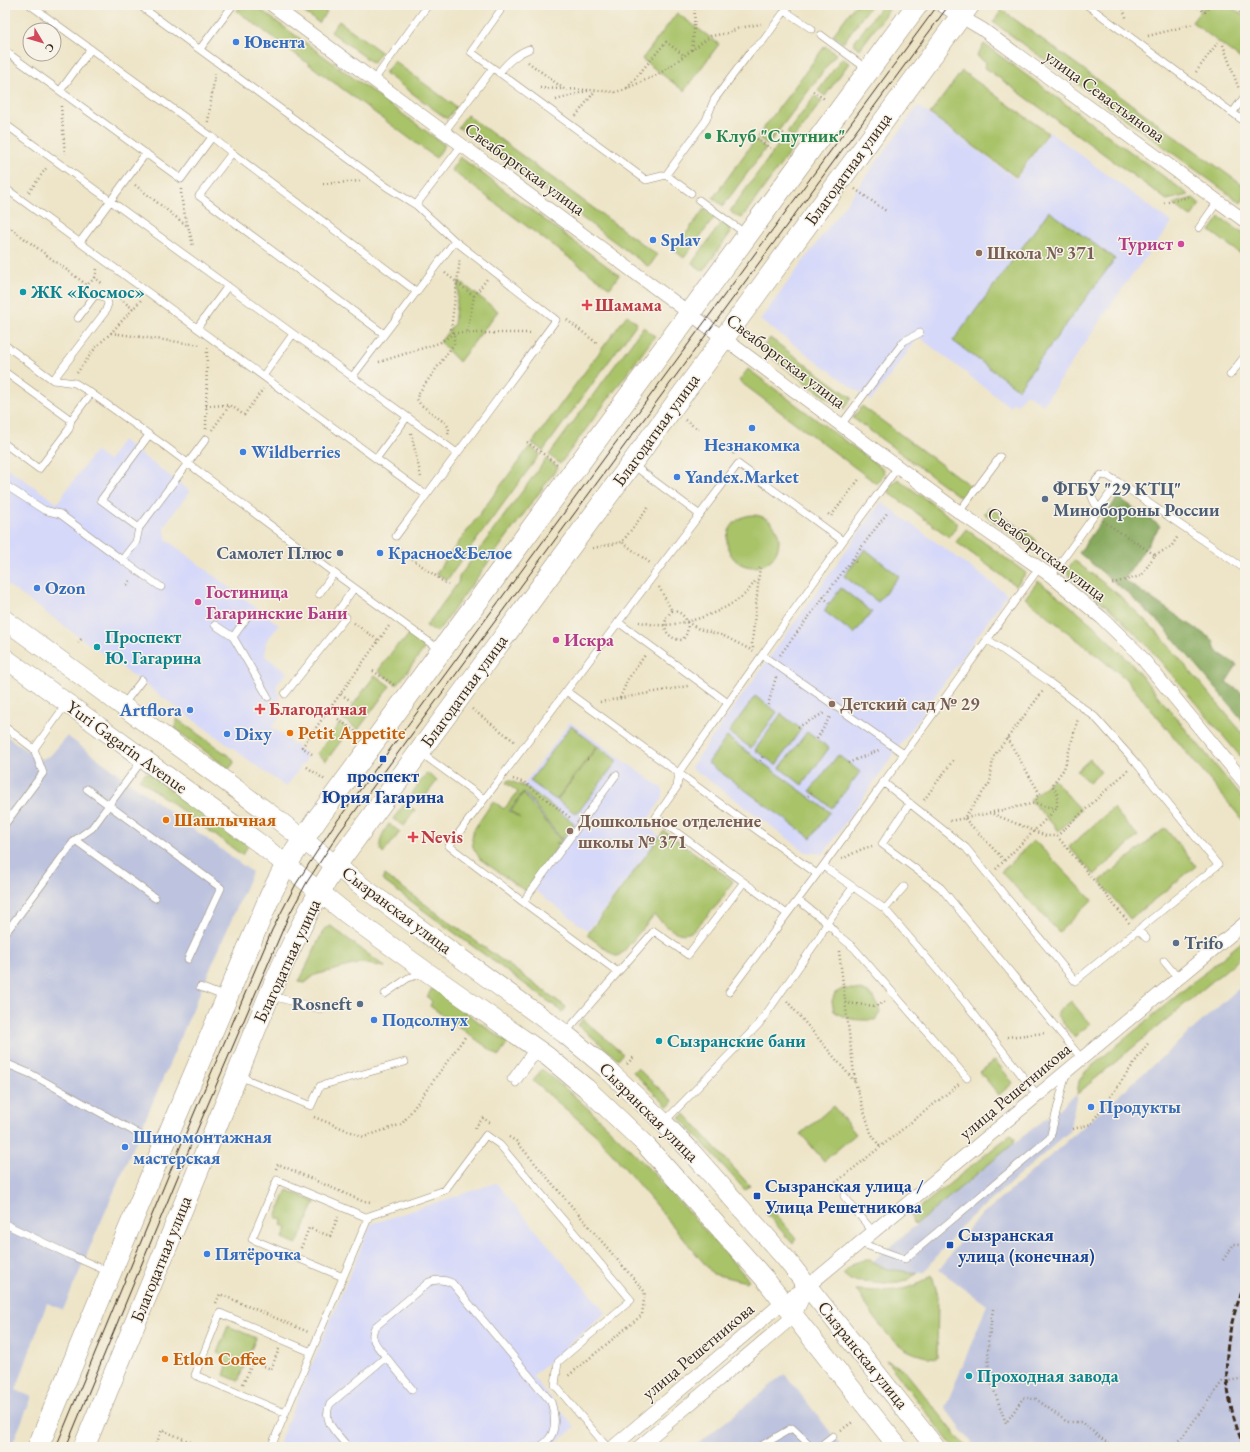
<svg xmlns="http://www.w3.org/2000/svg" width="1250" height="1452" viewBox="0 0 1250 1452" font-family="'EB Garamond',serif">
<rect width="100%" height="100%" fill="#f7f3e8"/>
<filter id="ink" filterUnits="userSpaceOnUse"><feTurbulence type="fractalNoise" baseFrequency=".025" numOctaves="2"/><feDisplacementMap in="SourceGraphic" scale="8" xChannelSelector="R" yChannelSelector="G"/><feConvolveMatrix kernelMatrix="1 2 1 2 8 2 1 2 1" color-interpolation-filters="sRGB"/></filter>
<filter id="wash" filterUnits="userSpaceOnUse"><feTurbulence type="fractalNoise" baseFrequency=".012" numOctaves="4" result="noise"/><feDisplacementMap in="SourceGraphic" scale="16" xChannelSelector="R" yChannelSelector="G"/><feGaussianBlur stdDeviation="0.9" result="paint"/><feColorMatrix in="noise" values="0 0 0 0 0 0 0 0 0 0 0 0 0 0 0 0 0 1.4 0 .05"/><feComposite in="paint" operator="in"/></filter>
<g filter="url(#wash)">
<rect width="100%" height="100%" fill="#eee5c8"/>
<path fill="#d5d8f9" d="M918,106L1016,179L1050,132L1172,223L1126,283L1043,405L1026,393L1017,405L1013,402L1010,407L919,337L871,401L760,320Z
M122,440L190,491L164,526L167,540L279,625L266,642L265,656L287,672L276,686L283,712L272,727L304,752L307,758L286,787L5,583V466L57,503L95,451L108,461Z
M881,502L1007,594L823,854L806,852L691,767Z
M570,722L663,789V798L644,825L660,836L588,931L478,846Z
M496,1183L606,1313L532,1376L575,1427L551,1447H277L371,1224Z"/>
<path fill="#bdc3de" d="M5,735L40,760L51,755L67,736L252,872L63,1310L47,1303L16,1390L32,1397L11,1447H5Z
M1245,983V1447H975L945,1408L987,1305L939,1270L975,1221L1065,1143Z
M1077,1094L1069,1132L963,1224L924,1272L918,1273L887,1269L873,1261L1013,1144Z
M785,1374L842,1447H694Z"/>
<path fill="#a9c369" stroke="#727644" d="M241,5H254L445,145L436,158L237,11Z
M294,5H317L327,12L319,23Z
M855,5H871L843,43L833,35Z
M882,5H886L890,8L860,49L853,44Z
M1205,5H1229L1245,17V56L1242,60L1192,22Z
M1002,10L1245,187V197L1241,203L993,22Z
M677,13L719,44L684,91L642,59Z
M339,21L381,52L373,63L331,32Z
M984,44L1189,195L1167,200L984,67L986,63L977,56Z
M825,46L836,54L768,145L757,137Z
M842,58L849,63L825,96L818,91Z
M394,61L456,107L447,119L385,73Z
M962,71L1048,133L1016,177L930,114Z
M815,96L822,101L794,138L787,133Z
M467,115L657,255L649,267L458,127Z
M784,137L795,145L742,218L736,216L730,211Z
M755,140L766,148L723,206L713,198Z
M460,157L619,275L610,288L451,170Z
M1193,198L1200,204L1191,217L1172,204Z
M704,209L715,217L684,258L674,250Z
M1049,211L1115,259L1018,389L953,341Z
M1220,217L1245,235V257L1210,231Z
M722,222L729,227L731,232L703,271L692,263Z
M459,281L498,311L459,362L440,342L454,324Z
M627,315L637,323L543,451L532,443Z
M643,327L655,336L560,464L549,455Z
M770,338L852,398L843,410L761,350Z
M748,369L883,469L884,474L877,484L739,381Z
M862,406L973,488L964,500L853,418Z
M530,446L540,454L447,580L436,573Z
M546,459L558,467L438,631L432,630L426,626L458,583L459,577Z
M898,479L957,522V526L949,537L887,491L894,482Z
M989,508L992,509L1034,538L1036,540V543L1034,546L1028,547L987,516L985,514V512Z
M727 541a26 26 0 1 1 52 0a26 26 0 1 1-52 0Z
M966,529L1026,573L1016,586L956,542Z
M865,549L899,576L878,602L844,576Z
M1074,560L1120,596L1156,631L1245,736V762L1145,643L1109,608L1068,575V569Z
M1038,581L1067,603L1094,626L1129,661L1245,801V823L1125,678L1025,598Z
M841,588L872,612L854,634L824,611Z
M409,634L422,644L424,649L397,685L378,671L397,645L404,641Z
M375,675L390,686L358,730L343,719Z
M755,696L777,712L751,748L729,732Z
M781,714L801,729L776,765L755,750Z
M177,719L233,759L234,763L229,769L175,729Z
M340,723L349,730L326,761L317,754Z
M571,726L597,746L556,800L530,781Z
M807,732L829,748L802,785L780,768Z
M727,737L830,812L811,838L708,763Z
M598,746L617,761L579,811L575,813L557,800Z
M838,755L860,772L832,808L810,791Z
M1090,759L1101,772L1089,783L1077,771Z
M145,773H149L248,846L242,855L139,779Z
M427,773L437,781L419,804L409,797Z
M1053,779L1081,810L1059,831L1030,800Z
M508,780L528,788L574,823L562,840L526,794L523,792L509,811L520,818L511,811L523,793L562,842L560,844L556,842L559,845L525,891L480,859L473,847L472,839L473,831L493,801L504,809L518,792L506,783Z
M405,803L415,810L404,826L393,819Z
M1113,808L1138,836L1094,875L1069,847Z
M389,824L400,832L383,854C376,843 383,833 389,824Z
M1165,828L1196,866L1130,919L1100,881Z
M664,831L733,881L719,903L693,931C677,940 665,924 654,915L623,952L618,956H615L587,935Z
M1034,840L1092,900L1059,932L1001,872Z
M385,875L566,1007L563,1012L382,880Z
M330,926L332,927L385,967L361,963L315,975L305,983L299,982L324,929Z
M1245,939V954L1077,1094L1079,1081L1085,1072Z
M432,988L508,1043L499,1056L430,1006L432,1001L427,997Z
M843,989C864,989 875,991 880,1013L875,1020C858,1020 847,1021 834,1011L832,1001L835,993Z
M1071,1001L1090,1024L1074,1037L1056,1014Z
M583,1019L623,1054L618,1059L578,1025Z
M995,1060L1013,1083L999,1095L980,1072Z
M637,1068L673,1101L668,1107L633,1072Z
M542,1069C560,1084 578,1099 595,1115C650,1166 699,1224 749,1280L746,1282L713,1274L613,1154L595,1134L533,1081Z
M833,1106L856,1134L824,1161L801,1134Z
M685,1114L750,1186L745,1190L680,1118Z
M1010,1135L1013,1136L1015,1139L1013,1144L919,1222L916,1224L913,1223L911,1217L912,1214Z
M287,1190L315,1202L297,1244L283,1238L287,1228L281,1225L283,1220L276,1217Z
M770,1208L796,1238L793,1244L765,1212Z
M863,1260H870L887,1269L918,1273L907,1280L898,1282L886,1283L850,1280L843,1274L854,1263Z
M932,1275L938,1296L937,1358C893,1356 879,1322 856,1290C885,1291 908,1294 932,1275Z
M228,1326L256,1338L238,1381L224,1375L228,1364L222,1361L224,1356L217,1353Z
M886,1360L904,1370L966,1447H953Z"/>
<path fill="#86a95d" stroke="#606a3e" d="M1118,497L1160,526L1124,580L1213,640L1216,651L1237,665L1226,682L1245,695V723L1162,625L1125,591L1079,553Z"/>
</g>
<g filter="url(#ink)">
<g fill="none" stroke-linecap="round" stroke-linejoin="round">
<g stroke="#948873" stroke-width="8">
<path id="lane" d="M139,5L387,187L416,205L455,241L556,320L396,536
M1087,5L1245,122
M785,11L812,29
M821,35L867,69
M200,49L233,5
M5,51L181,179L212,137L30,5
M493,68L471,52L500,11
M499,73C508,62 516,54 529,49
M374,80L428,5
M60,91L91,49
M1233,112L1245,96
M5,124L457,453
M444,132L493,68L646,180L666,175L706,120L714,100L751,51L763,41L789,5
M212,137L232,153
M666,175L691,193
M5,188L426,495
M699,200L746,234
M416,205L462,145
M1199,228L1218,201
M80,242L146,153
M197,328L228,286
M384,334L199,196L232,153L417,292
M5,345L53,380L75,383L91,393L165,446L334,573L440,650
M5,372L71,420
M1230,375L1245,356
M263,376L293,334
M352,377L455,241
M53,380L105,312L108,304L107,300L102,296L95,295L78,318
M841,425L904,341L920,333
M5,444L39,469L69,429L71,420L91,393
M376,459L407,417
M633,465L700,515
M5,485L44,510L60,514L122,560L161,587
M1099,509C1088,495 1088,487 1101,475L1108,476L1118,482
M959,512L1000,457
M139,528L101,500L149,435
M122,560L136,542L139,528L206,439
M1051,576L1118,482L1245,569
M319,594L334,573
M618,622L728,703
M215,625L233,637L268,697
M233,637L248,616
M762,655L904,754
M566,691L817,874
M285,694L346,617L338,611L354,588
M123,705L142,680
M5,727L34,749L67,703
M421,753L484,799
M883,782L966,848L1075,981L1218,865L1136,763L1095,717L1049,682L987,639
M87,789L221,888L188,959
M910,803L882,844L941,888L1082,1059
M5,824L43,773L34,749
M75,840L155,898
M823,866L885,909L963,1000L1038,1096
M853,887L827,923L837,934L854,948L967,1078
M523,902L616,775
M885,909L904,887
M787,914L656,817L677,787L679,772L843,541L898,467
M5,929L7,931L75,840L92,828L143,759
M1138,930L1146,938
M1164,961L1178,978
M618,972L523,902L449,846L738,464L843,541
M200,987L226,997
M729,992L823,866L1039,568
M385,994L408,978L425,973
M272,996L320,1009L346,1004
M565,1033L654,931L688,955L744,882
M5,1063L31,1074L162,1147
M239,1076L311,1106L320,1086L405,1062
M511,1079L534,1047
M516,1083L539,1051
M664,1122L759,1024L819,938L827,923L798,900
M844,1196L873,1232
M5,1224L72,1256
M860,1243L905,1259L1050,1138L1066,1073
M75,1257L109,1272
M343,1277L252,1239L277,1180L368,1218
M386,1357L412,1389
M285,1413L195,1375L220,1313L311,1352
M271,1447L369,1216L445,1190L486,1135L500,1145L631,1300L558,1362L555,1385L607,1447
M348,1447C338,1434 321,1422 330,1404L386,1357C379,1348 368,1339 375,1327L429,1282C437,1279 444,1279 452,1283L551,1402C555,1415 558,1432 546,1442
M540,1447L546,1442L550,1447
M759,1447L792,1428L812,1447
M819,1447L833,1436"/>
</g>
<g stroke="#948873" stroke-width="14">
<path id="street" d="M272,5L959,512L1051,576L1102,618L1137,652L1245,783
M941,5L982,29L1245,221
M613,1447L783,1302L808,1286L1245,923
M639,1447L795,1315L808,1286"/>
</g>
<g stroke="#948873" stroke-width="20">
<path id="secondary" d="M5,620L277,819L364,888L565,1034L606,1068L663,1122L688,1148L786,1259L935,1447
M5,658L259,843L347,914L377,936L427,972L547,1056L586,1088L643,1142L764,1278L898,1447"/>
</g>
<g stroke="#948873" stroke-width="22">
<path id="primary" d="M38,1447L163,1147L271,894L286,865L318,818L917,5
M84,1447C131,1333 178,1219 225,1105C258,1024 288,939 336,865L969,5"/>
</g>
<path stroke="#948873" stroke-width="2.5" stroke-dasharray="1 3" stroke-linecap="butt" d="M695,5L694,30L692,50L711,36L728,33L739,28L761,24
M1122,5L1127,20
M1195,5L1205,12L1210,5
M1240,13L1245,7
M1148,36L1194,24
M1223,45L1239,89
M528,62L564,89L588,90
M1196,72L1218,42
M540,88L563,89
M627,88L666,42L685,56
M813,91L826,100
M556,100L590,90L615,92L623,90L659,74L692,50
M61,106L65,154
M576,116L595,91
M208,122L215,73
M783,133L795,142
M754,136L771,149
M323,184L360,181
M135,185L186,225
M181,189C181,209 190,228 193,247
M855,189L886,211
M29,192L47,167
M1164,203L1189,197
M5,224L87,285L95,278
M97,269L95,278L103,284
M445,273L474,296L467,333
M117,296L133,309
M474,296L487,279
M567,320L598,344
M111,333L201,345
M379,362L439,343L454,333H533
M77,373L96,347L111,333L141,300
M206,406L230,405
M685,420L699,430
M206,429L207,348
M212,430L230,405L244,415L263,389
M411,433L421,477
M448,434C450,429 448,426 445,423L420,404L417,399L418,394L454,344V333L451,329L460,259
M527,442L557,464
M737,448L743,453
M733,454L740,444
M648,508L622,542L650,563
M828,514L831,516L860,478
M1103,521L1155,555L1141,576L1110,584
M396,547L448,585
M593,548L622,542
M1155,555L1171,547L1178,536
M852,559L856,562
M127,585L131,579
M659,587L672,611
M823,597L830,603
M672,611C687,611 693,630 682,640C664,639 660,622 672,611Z
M639,622C647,623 657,626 666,625C692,623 726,611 745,594C750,589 754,582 759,577
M687,622L699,629L724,636L753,651
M354,623L379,641
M78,643L83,637
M753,648L752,643L760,566
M780,655L888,512
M373,671L394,685
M341,694L351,701
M620,698L628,679L645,655
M600,702L688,686
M768,705L776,677
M472,709L514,741
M338,719L357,733
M798,727L826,712
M1007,738L1040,794L1036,797V803
M817,739L831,715
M312,754L302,747L389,626
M587,759H588
M760,761L763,756
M848,763L879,750
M307,767L325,780
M513,779L525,783L572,819
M808,796L812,792
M924,800L954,759
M993,812L1036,803L1043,806L1056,808
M950,821L991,813L1046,836H1057L1128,770
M1057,836L1130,924
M842,859L862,849L872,846
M1004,860L964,818L989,784C993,774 990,762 996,753L1043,691
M996,869L1057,808V793L1052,785L1064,769L1078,719
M839,951L855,1082L871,1133L880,1147
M787,1001L855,1082
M845,1003L876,1006L886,1001
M1007,1037L1045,1033
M627,1064L634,1057
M314,1117L364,1137L402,1124L465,1037
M475,1128L483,1118L492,1124
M1073,1129L1091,1124L1149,1042
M509,1137L516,1141L645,1292L642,1315L568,1376
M276,1169L278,1164L362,1201L372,1202
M838,1188L834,1184L959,1084
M301,1248L309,1228L330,1236L338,1217
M1223,1260L1234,1244L1245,1246
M216,1303L220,1294L308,1332
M993,1309L988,1342L989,1377L1006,1423L1023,1398L1036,1399L1067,1422H1081L1112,1447
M243,1384L253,1362L271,1369L279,1349
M841,1430L854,1421
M155,1447L162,1430L203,1447
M1175,1447L1222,1382L1245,1378"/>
<use href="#lane" stroke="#fff" stroke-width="7"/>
<use href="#street" stroke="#fff" stroke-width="13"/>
<use href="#secondary" stroke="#fff" stroke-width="19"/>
<use href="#primary" stroke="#fff" stroke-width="21"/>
<path stroke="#3b2a1e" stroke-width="1" d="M56,1447L193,1116L272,930L296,884L332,828L938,5
M66,1447L200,1123L289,915L307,882L339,833L949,5"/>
<path stroke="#3b2a1e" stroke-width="3" stroke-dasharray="6 3" stroke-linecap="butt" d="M1244,1447C1221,1390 1220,1342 1245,1285"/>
</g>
</g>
<g fill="#3f7fe0" stroke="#f7f3e8" stroke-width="1.5">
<circle cx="236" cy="42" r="4"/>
<circle cx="653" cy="240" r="4"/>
<circle cx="752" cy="428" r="4"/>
<circle cx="243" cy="452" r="4"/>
<circle cx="677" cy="477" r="4"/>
<circle cx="380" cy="553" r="4"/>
<circle cx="37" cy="588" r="4"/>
<circle cx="190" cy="710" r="4"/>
<circle cx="227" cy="734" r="4"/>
<circle cx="374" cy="1020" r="4"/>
<circle cx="1091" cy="1107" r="4"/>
<circle cx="125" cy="1147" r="4"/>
<circle cx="207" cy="1254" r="4"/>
</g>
<circle fill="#2e9e5b" stroke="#f7f3e8" stroke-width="1.5" cx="708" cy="136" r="4"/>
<g fill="#d1479c" stroke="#f7f3e8" stroke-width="1.5">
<circle cx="1181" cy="244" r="4"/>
<circle cx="198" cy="602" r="4"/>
<circle cx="556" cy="640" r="4"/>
</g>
<g fill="#8d6e63" stroke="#f7f3e8" stroke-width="1.5">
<circle cx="979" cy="253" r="4"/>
<circle cx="832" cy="704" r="4"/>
<circle cx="570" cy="831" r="4"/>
</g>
<g fill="#0f9aa8" stroke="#f7f3e8" stroke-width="1.5">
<circle cx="23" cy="292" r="4"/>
<circle cx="97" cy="647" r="4"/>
<circle cx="659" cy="1041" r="4"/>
<circle cx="969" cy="1376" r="4"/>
</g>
<g fill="#e0444e" stroke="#f7f3e8" stroke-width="1.5">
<path d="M585 299h4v4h4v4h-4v4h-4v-4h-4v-4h4z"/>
<path d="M258 703h4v4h4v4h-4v4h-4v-4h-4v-4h4z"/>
<path d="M411 831h4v4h4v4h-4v4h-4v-4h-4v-4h4z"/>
</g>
<g fill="#5c6f8a" stroke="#f7f3e8" stroke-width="1.5">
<circle cx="1045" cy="499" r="4"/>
<circle cx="340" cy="553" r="4"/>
<circle cx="1176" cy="943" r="4"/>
<circle cx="360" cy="1004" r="4"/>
</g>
<g fill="#e8710a" stroke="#f7f3e8" stroke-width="1.5">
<circle cx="290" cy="733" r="4"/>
<circle cx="166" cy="820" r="4"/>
<circle cx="165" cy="1359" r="4"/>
</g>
<g fill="#1a4fb4" stroke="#f7f3e8" stroke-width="1.5">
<rect x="379" y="755" width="8" height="8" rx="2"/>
<rect x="753" y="1192" width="8" height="8" rx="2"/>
<rect x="946" y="1241" width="8" height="8" rx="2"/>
</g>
<g text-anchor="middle" stroke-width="3" stroke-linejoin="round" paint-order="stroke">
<g font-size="18" font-weight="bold" fill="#366cbe" stroke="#f7f3e8" text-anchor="start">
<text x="244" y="48">Ювента</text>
<text x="661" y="246">Splav</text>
<text x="752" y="451" text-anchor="middle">Незнакомка</text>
<text x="251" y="458">Wildberries</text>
<text x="685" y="483">Yandex.Market</text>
<text x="388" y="559">Красное&amp;Белое</text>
<text x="45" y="594">Ozon</text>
<text x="182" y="716" text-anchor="end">Artflora</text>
<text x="235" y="740">Dixy</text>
<text x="382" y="1026">Подсолнух</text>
<text x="1099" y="1113">Продукты</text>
<text x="133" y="1143">Шиномонтажная<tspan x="133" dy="21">мастерская</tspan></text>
<text x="215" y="1260">Пятёрочка</text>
</g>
<g font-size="18" fill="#3b2a1e" stroke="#f7f3e8">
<text transform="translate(1105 96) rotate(36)" y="6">улица Севастьянова</text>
<text transform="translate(525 169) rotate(36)" y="6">Свеаборгская улица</text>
<text transform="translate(848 169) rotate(-54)" y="6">Благодатная улица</text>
<text transform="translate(786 361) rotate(37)" y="6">Свеаборгская улица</text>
<text transform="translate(656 430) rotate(-54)" y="6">Благодатная улица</text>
<text transform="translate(1047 554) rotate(37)" y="6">Свеаборгская улица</text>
<text transform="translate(464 691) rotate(-54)" y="6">Благодатная улица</text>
<text transform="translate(127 747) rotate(36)" y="6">Yuri Gagarin Avenue</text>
<text transform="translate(397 910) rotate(37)" y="6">Сызранская улица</text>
<text transform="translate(287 961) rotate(-65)" y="6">Благодатная улица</text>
<text transform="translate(1015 1091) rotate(-40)" y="6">улица Решетникова</text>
<text transform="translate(649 1112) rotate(45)" y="6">Сызранская улица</text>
<text transform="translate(161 1259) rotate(-68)" y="6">Благодатная улица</text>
<text transform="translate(698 1351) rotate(-40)" y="6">улица Решетникова</text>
<text transform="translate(863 1355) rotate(51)" y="6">Сызранская улица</text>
</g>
<g font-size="18" font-weight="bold" fill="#27864d" stroke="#f7f3e8" text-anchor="start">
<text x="716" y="142">Клуб "Спутник"</text>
</g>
<g font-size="18" font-weight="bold" fill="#b23c85" stroke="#f7f3e8" text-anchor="start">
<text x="1173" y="250" text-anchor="end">Турист</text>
<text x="206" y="598">Гостиница<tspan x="206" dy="21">Гагаринские Бани</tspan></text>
<text x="564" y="646">Искра</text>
</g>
<g font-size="18" font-weight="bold" fill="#785e54" stroke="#f7f3e8" text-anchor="start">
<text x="987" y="259">Школа № 371</text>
<text x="840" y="710">Детский сад № 29</text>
<text x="578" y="827">Дошкольное отделение<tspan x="578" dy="21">школы № 371</tspan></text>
</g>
<g font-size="18" font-weight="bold" fill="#0d838f" stroke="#f7f3e8" text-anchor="start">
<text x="31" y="298">ЖК «Космос»</text>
<text x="105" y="643">Проспект<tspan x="105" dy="21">Ю. Гагарина</tspan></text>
<text x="667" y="1047">Сызранские бани</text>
<text x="977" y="1382">Проходная завода</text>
</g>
<g font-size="18" font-weight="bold" fill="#be3a42" stroke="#f7f3e8" text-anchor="start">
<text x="595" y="311">Шамама</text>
<text x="269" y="715">Благодатная</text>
<text x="421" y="843">Nevis</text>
</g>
<g font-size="18" font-weight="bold" fill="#4e5e75" stroke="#f7f3e8" text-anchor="start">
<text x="1053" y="495">ФГБУ "29 КТЦ"<tspan x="1053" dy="21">Минобороны России</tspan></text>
<text x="332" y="559" text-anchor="end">Самолет Плюс</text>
<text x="1184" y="949">Trifo</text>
<text x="352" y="1010" text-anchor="end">Rosneft</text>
</g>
<g font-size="18" font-weight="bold" fill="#c56008" stroke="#f7f3e8" text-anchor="start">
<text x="298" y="739">Petit Appetite</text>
<text x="174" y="826">Шашлычная</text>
<text x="173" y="1365">Etlon Coffee</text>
</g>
<g font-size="18" font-weight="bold" fill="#164399" stroke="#f7f3e8" text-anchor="start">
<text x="383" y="782" text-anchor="middle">проспект<tspan x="383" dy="21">Юрия Гагарина</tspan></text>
<text x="765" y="1192">Сызранская улица /<tspan x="765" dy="21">Улица Решетникова</tspan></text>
<text x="958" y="1241">Сызранская<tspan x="958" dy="21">улица (конечная)</tspan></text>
</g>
</g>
<rect width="1250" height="1452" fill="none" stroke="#f7f3e8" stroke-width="20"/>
<g transform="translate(42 42) rotate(128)"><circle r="19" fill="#f7f3e8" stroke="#aca397"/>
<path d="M0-3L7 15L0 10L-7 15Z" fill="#d1495b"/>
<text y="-6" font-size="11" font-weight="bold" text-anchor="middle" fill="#3b2a1e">С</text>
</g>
</svg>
